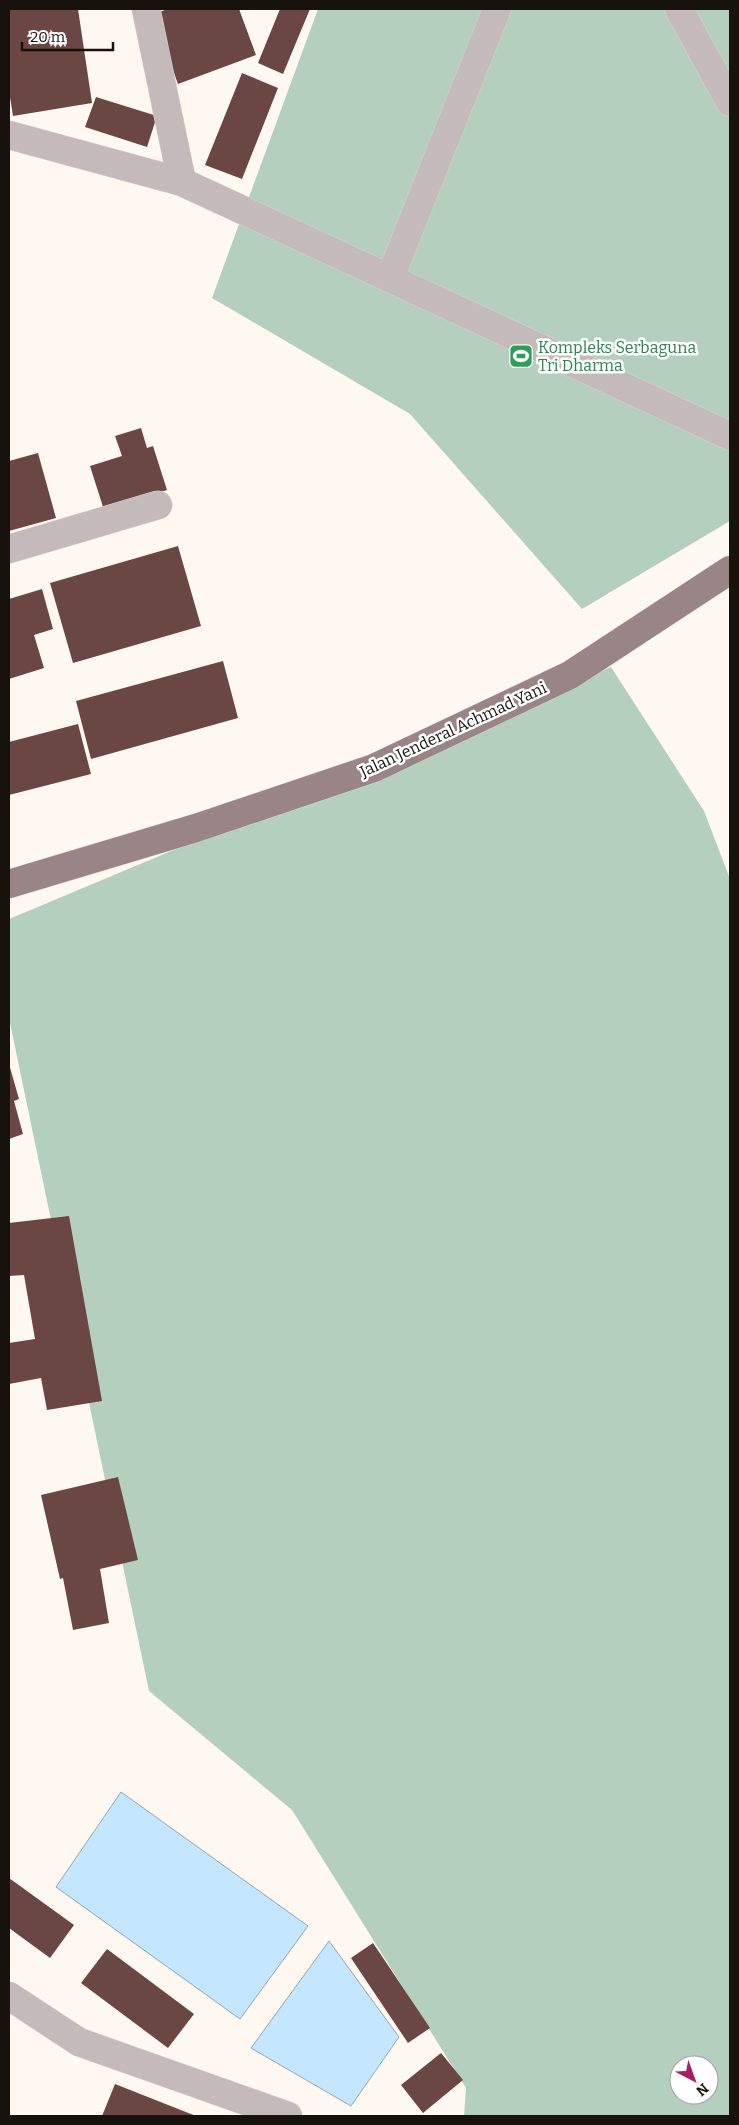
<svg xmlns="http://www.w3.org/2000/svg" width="739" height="2125" viewBox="0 0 739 2125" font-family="Bitter,serif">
<rect width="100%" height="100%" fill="#fef8f1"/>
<path fill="#b4cfbd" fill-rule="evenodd" d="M318,9H730V521L582,609L410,414L212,298Z
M611,667L704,811L730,879V2116H464L466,2088L292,1810L149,1691L9,1018V919ZM679,2065H709V2095H679Z"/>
<path fill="#c4e6ff" stroke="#90a6b6" d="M121,1792L308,1926L240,2019L56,1887Z
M329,1941L399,2037L351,2106L251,2048Z"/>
<path fill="#6a4644" d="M9,9H78L92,103L13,116L9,91Z
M168,9H239L256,55L178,84L153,14Z
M280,9H310L283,74L258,63Z
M242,73L278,88L242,179L205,165Z
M96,97L157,116L147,147L85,127Z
M141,428L147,448L153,446L167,490L104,510L90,466L122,456L115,436Z
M38,453L56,518L9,531V461Z
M178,546L201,626L73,663L50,583Z
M42,589L53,629L34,635L44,668L9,679V599Z
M223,661L238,718L91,759L76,701Z
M78,724L91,774L9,795V742Z
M9,1064L19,1099L14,1101L23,1134L9,1139Z
M69,1216L102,1401L47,1410L41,1378L9,1384V1343L35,1339L24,1275L9,1276V1223Z
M118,1477L138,1560L100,1569L109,1623L73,1630L63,1578L60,1579L41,1495Z
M9,1878L74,1925L50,1958L9,1928Z
M373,1943L430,2028L408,2043L351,1958Z
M107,1949L194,2014L168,2048L81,1983Z
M441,2053L463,2080L423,2113L401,2085Z
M115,2084L196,2116H102Z"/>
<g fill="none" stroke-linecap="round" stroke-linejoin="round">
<g stroke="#d9d3cc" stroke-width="29">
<path id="minor" d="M146,9L182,182
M679,9L730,102
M9,135L182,182L730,436
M390,278L497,9
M9,549L158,505
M9,1996L79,2042L288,2116"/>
</g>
<g stroke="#d9d3cc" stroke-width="29">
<path id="major" d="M9,884L196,828L374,768L570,675L730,570"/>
</g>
<use href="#minor" stroke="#c5baba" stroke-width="28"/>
<use href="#major" stroke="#998585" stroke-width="28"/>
</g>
<defs>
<g id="stadium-square" transform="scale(1.25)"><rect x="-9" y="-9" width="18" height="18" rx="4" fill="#2e9e5b" stroke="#fff"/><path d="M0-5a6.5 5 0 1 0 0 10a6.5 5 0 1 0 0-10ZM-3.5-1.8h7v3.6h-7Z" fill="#fff"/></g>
</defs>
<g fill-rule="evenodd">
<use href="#stadium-square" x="521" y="356"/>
</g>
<g text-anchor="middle" stroke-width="5" stroke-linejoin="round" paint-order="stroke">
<g font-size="16" fill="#27864d" stroke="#fff" text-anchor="start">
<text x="538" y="353">Kompleks Serbaguna<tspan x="538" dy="18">Tri Dharma</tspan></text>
</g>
<g font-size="16" fill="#17120c" stroke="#fff">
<text transform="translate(453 729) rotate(-25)" y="6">Jalan Jenderal Achmad Yani</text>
</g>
</g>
<rect width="739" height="2125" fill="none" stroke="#17120c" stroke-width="20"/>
<g transform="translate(694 2080) rotate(139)"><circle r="24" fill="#ffffff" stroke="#a2a09e"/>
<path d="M0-4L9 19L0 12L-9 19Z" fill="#a71e65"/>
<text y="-8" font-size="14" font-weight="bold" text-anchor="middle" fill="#17120c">N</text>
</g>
<path d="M22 42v8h91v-8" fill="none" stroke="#17120c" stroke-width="2.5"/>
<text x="30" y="42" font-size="15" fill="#17120c" stroke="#ffffff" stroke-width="4" paint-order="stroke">20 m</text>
</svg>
